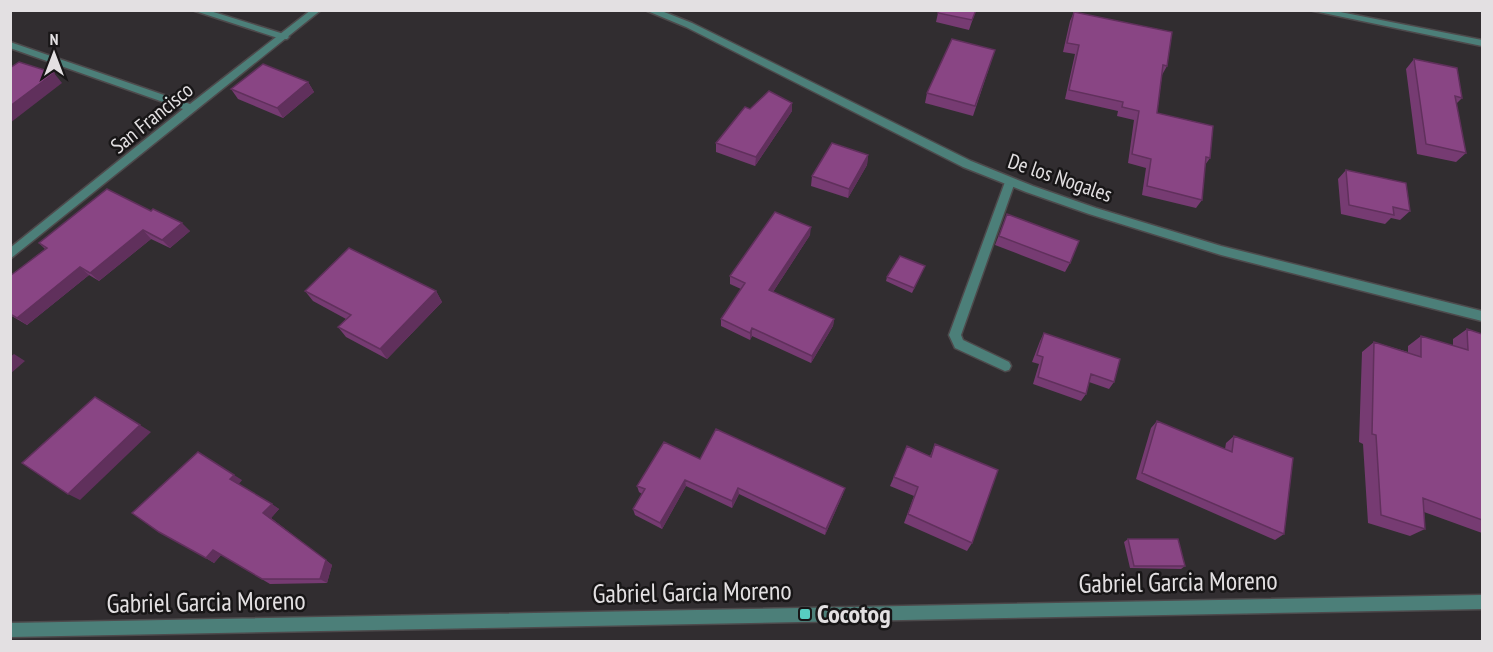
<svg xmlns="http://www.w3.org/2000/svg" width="1493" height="652" viewBox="0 0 1493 652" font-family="'PT Sans Narrow',sans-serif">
<rect width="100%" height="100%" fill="#312d30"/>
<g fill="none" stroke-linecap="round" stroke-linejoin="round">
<g stroke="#4d4a4c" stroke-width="3">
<path id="service" d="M192,10H207L287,35L289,37L287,39H281Z
M1010,178L1015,182L961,335L963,340L1009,362L1011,366L1009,370L1005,371L955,348L949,335L1005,182Z"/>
</g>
<g stroke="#4d4a4c" stroke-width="3">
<path id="minor" d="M311,10H321L10,259V248L183,109L10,48V42L190,104Z
M645,10H659L692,23L971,161L1033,186L1096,208L1221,246L1482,311V321L1221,255L1089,214L1026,192L963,167L686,27Z
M1309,10H1330L1482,40V46Z
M1482,595V609L10,637V623Z"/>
</g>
<use href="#service" fill="#4c7f79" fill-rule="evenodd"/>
<use href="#minor" fill="#4c7f79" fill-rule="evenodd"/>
</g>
<path fill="#763b72" d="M976,10L969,30L936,22L938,13Z
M1074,12L1167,66L1162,75L1157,113L1210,158L1205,165L1202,200L1196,208L1142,195L1146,168L1128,163L1134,120L1117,116L1118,111L1065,99L1075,54L1063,52L1070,21Z
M995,50L973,116L925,103L927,93Z
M1414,59L1462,98L1456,104L1466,153L1456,162L1417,154L1406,69Z
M308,82L314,92L283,118L238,99L231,89Z
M792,103V111L755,166L716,152V143Z
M868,155L867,165L848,198L811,186L812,176Z
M1346,170L1410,211L1400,220L1391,218L1385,224L1341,214L1338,179Z
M151,211L190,231L170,248L151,239L99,281L89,275L27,325L10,315V276L45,249L39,243Z
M1007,214L1070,263L1065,272L995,245Z
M810,235L773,292L834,319L833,326L811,363L752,336L750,340L721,326V319L741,289L730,284V276Z
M925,266L912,293L886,281L887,277Z
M305,291H436L442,302L387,359L346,337L338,327L346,319L313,301Z
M1467,329L1482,334V533L1424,512L1425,529L1410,536L1368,523L1363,444L1359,442L1362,352L1374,342L1408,352V346L1421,336L1453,346V339Z
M1044,333L1114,382L1109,389L1089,382L1086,394L1081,401L1033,384L1039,364L1032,362L1040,341Z
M1157,421L1225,449L1226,443L1234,436L1284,534L1275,540L1136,479L1151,428Z
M935,444L972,543L967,551L904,523L914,496L890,486L907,446L930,456Z
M700,459L843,494L825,535L739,494L732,508L686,486L662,529L635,515L633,509L642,494L639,492L637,486Z
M242,480L238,484L279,509L271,518L332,565L327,583L270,584L221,555L214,563L132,513Z
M1128,539L1185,566L1181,569L1130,568L1124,542Z"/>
<path fill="#60305c" d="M54,73L62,83L10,123V106Z
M308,82L314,92L283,118L277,108Z
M792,103V111L755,166L756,157Z
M868,155L867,165L848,198L849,189Z
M182,223L190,231L170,248L162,240Z
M811,227L810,235L769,298V290Z
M143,230L151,239L99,281L90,273Z
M80,267L89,275L27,325L17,318Z
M436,291L442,302L387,359L380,349Z
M834,319L833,326L811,363L812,356Z
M752,328V336L750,340V333Z
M14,354L25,361L10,374V357Z
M140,425L151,432L80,500L68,494Z
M234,475L242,480L238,485L230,479Z
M685,480L686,486L662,529L660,523Z
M738,488L739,494L732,508V501Z
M845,488L843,494L825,535L826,529Z
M272,504L279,509L271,518L332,565L327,583L320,579L263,513Z
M213,550L221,555L214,563L206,558Z"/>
<path fill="#894584" stroke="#60305c" stroke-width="1.5" d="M939,10H976L972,20L938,13Z
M1074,12L1172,32L1167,66L1163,65L1157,113L1213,126L1210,158L1206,157L1202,200L1147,186L1151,159L1132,154L1139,111L1122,107L1123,102L1069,90L1079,45L1067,43Z
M952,39L995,50L975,106L927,93Z
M1414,59L1457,68L1462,98L1455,96L1466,153L1426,144Z
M19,62L54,73L10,106V68Z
M263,64L308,82L277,108L231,89Z
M769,91L792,103L756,157L716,143L745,107L750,109Z
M832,143L868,155L849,189L812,176Z
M1346,170L1406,183L1410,211L1393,207L1394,215L1349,205Z
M107,189L151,211L153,209L182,223L162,240L143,230L90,273L80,267L17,318L10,314V276L47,248L39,243Z
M775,212L811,227L769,290L834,319L812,356L752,328L750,333L721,319L745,283L730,276Z
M1007,214L1079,241L1070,263L999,236Z
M349,248L436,291L380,349L338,327L351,315L305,291Z
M900,256L925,266L914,288L887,277Z
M1467,329L1482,334V520L1423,498L1425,529L1381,515L1376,435L1372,434L1374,342L1421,357V336L1468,350Z
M1044,333L1120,359L1114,382L1091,374L1086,394L1038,377L1043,357L1037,355Z
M95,397L140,425L68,494L22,463Z
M1157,421L1232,452L1234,436L1293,458L1284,534L1142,473Z
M716,429L845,488L826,529L738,488L732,501L685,480L660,523L633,509L645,489L637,486L664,442L700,459Z
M935,444L998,470L972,543L908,514L918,487L894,477L907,446L931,457Z
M198,452L234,475L230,479L272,504L263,513L326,560L320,579H262L213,550L206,558L159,532L132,513Z
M1128,539H1178L1185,566H1134Z"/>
<rect fill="#57cec1" stroke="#181617" stroke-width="2" x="799" y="608" width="12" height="12" rx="3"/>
<g text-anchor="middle" stroke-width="5" stroke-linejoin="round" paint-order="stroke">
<g font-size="21" fill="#e3e0e2" stroke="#181617">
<text transform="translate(152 118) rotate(-39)" y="7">San Francisco</text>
<text transform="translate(1060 178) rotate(19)" y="7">De los Nogales</text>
</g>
<g font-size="26" fill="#e3e0e2" stroke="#181617">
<text transform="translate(1178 582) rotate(-1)" y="9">Gabriel Garcia Moreno</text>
<text transform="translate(692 592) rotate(-1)" y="9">Gabriel Garcia Moreno</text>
<text transform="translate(206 602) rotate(-1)" y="9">Gabriel Garcia Moreno</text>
</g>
<g font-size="26" font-weight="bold" fill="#e3e0e2" stroke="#181617" text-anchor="start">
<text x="817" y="623">Cocotog</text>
</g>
</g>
<rect width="1493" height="652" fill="none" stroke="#e3e0e2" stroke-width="24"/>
<g transform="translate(54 54)" stroke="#181617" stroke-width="4.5" paint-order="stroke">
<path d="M0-4.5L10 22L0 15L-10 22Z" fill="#e3e0e2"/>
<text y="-9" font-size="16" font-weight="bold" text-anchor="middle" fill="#e3e0e2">N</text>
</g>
</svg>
